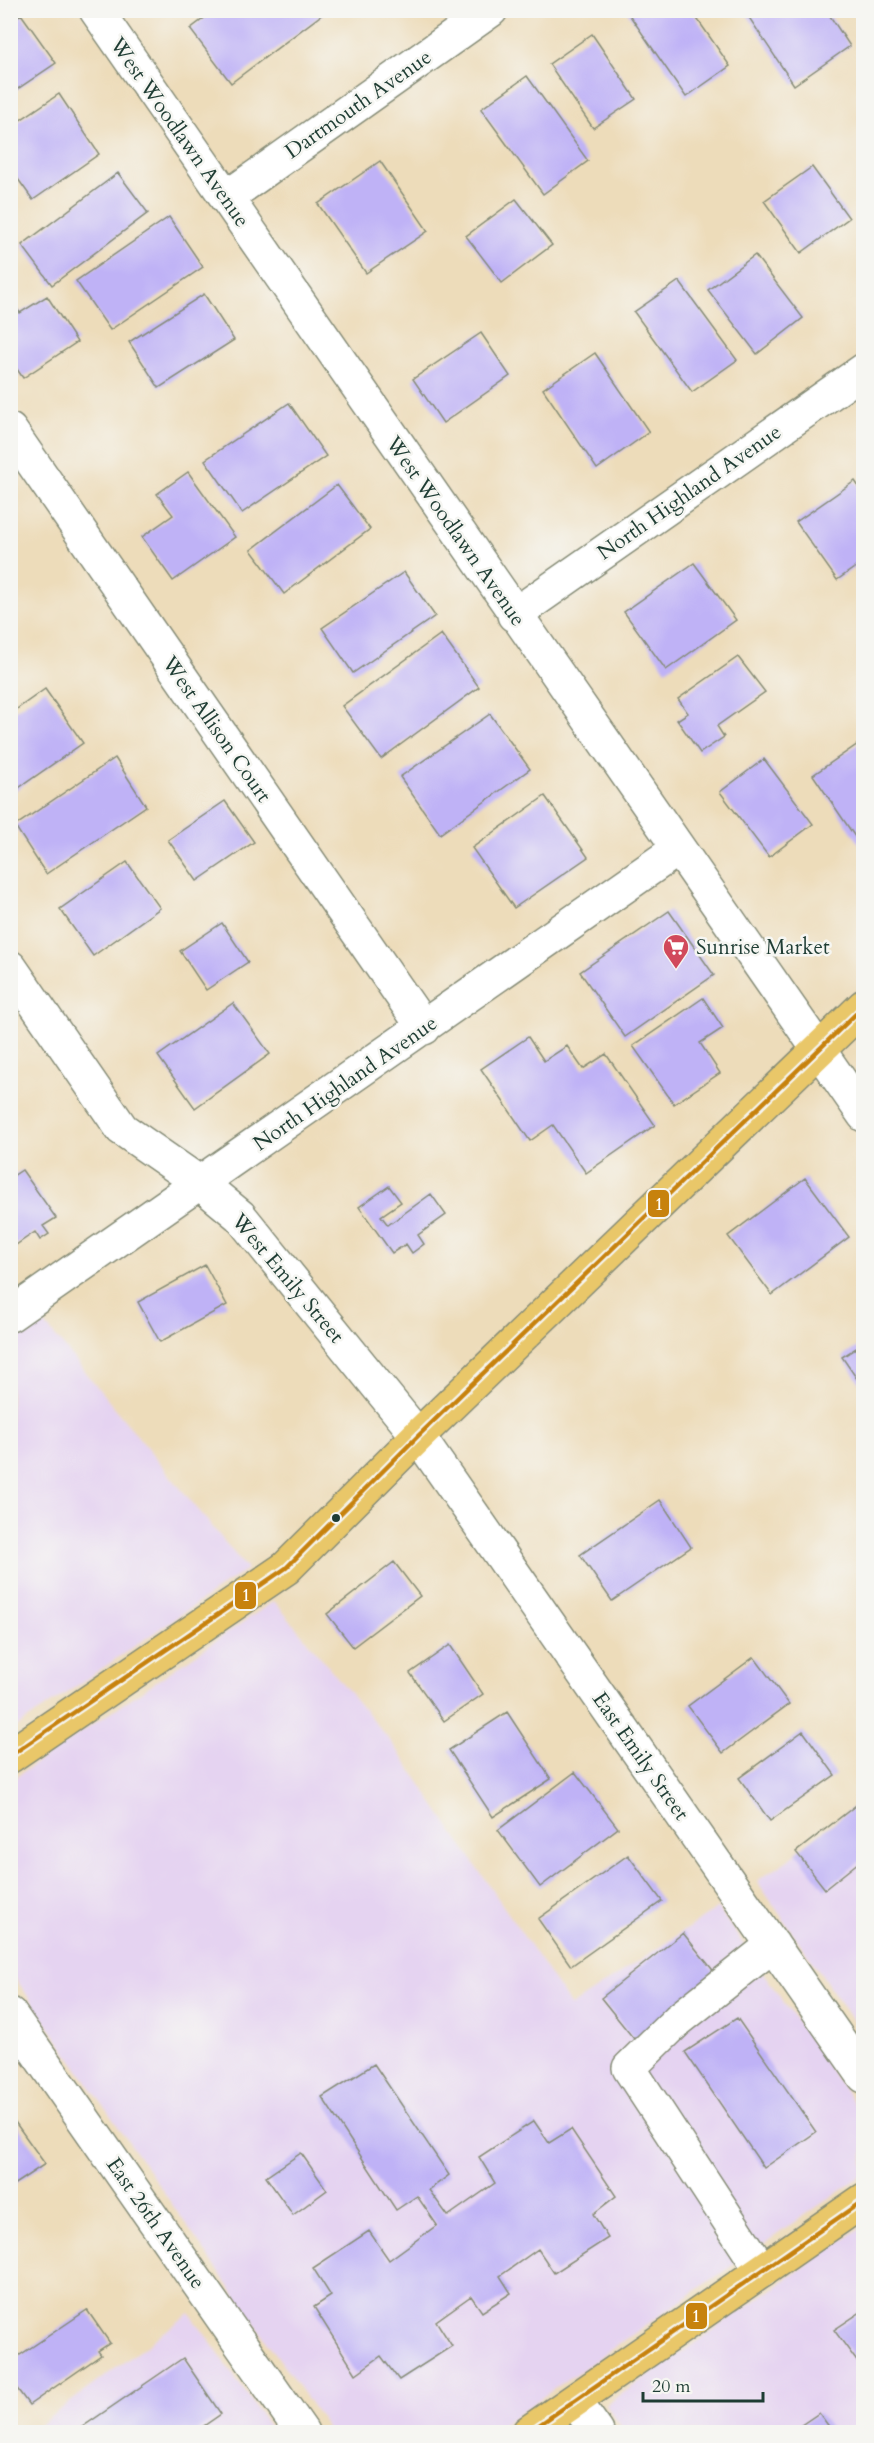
<svg xmlns="http://www.w3.org/2000/svg" width="874" height="2443" viewBox="0 0 874 2443" font-family="Cardo,serif">
<rect width="100%" height="100%" fill="#f6f6f2"/>
<filter id="ink" filterUnits="userSpaceOnUse"><feTurbulence type="fractalNoise" baseFrequency=".0167" numOctaves="2"/><feDisplacementMap in="SourceGraphic" scale="12" xChannelSelector="R" yChannelSelector="G"/><feConvolveMatrix kernelMatrix="1 2 1 2 8 2 1 2 1" color-interpolation-filters="sRGB"/></filter>
<filter id="wash" filterUnits="userSpaceOnUse"><feTurbulence type="fractalNoise" baseFrequency=".008" numOctaves="4" result="noise"/><feDisplacementMap in="SourceGraphic" scale="24" xChannelSelector="R" yChannelSelector="G"/><feGaussianBlur stdDeviation="1.35" result="paint"/><feColorMatrix in="noise" values="0 0 0 0 0 0 0 0 0 0 0 0 0 0 0 0 0 1.4 0 .05"/><feComposite in="paint" operator="in"/></filter>
<g filter="url(#wash)">
<rect width="100%" height="100%" fill="#eddcba"/>
<path fill="#e5d3f1" d="M41,1319L247,1569L11,1731V1340Z
M274,1601L396,1748L571,2006L718,1908L863,2116V2175L492,2432H330L11,1972L10,1781Z
M863,1809V2035L757,1881Z
M863,2226V2432H625L606,2405Z
M190,2313L273,2432H30Z"/>
<g id="blocks">
<path fill="#bfb2f6" d="M215,10H328L231,83L190,29Z
M626,10H691L730,66L686,97Z
M744,10H826L850,46L794,85Z
M21,14L56,63L10,94V21Z
M592,34L636,99L593,128L549,64Z
M527,76L588,161L543,194L481,109Z
M59,94L99,154L33,200L10,168V127Z
M380,161L428,231L366,273L318,204Z
M812,167L849,218L801,253L764,201Z
M118,173L148,213L52,285L22,245Z
M516,199L552,245L502,283L466,236Z
M169,217L203,267L110,330L76,281Z
M755,255L803,318L757,354L708,290Z
M679,281L737,360L692,392L634,312Z
M204,294L234,340L159,388L129,342Z
M47,296L77,342L23,378L10,359V299L20,313Z
M481,333L510,376L443,423L413,379Z
M595,353L649,432L597,469L543,389Z
M289,403L326,456L242,513L205,460Z
M188,472L235,537L173,581L142,537L173,515L157,494Z
M855,481L864,494V561L837,580L796,522Z
M337,485L370,529L284,594L251,550Z
M694,563L736,620L666,670L624,612Z
M404,572L435,616L353,673L322,628Z
M441,634L479,687L381,759L342,706Z
M738,657L765,692L717,726L724,737L700,753L677,720L688,713L678,699Z
M45,689L83,743L10,794V714Z
M490,714L530,769L440,834L400,777Z
M864,740V850L813,775Z
M115,758L146,806L46,874L15,826Z
M764,759L813,824L769,857L720,792Z
M545,796L588,857L514,908L472,848Z
M225,801L254,842L197,881L168,840Z
M127,862L160,908L93,956L60,909Z
M669,911L714,975L625,1037L580,972Z
M222,923L248,962L206,990L180,951Z
M703,998L723,1028L700,1043L720,1073L674,1104L633,1046Z
M233,1003L270,1054L195,1108L158,1056Z
M528,1037L544,1061L567,1046L583,1069L606,1054L655,1125L586,1173L553,1125L530,1141L481,1069Z
M22,1170L56,1218L43,1226L49,1234L40,1240L35,1232L10,1249V1178Z
M805,1178L849,1237L772,1295L728,1236Z
M389,1186L401,1202L381,1216L388,1225L431,1194L446,1215L418,1235L424,1244L412,1253L406,1244L392,1253L359,1207Z
M205,1265L227,1305L160,1342L138,1302Z
M864,1343V1389L842,1357Z
M660,1500L691,1547L612,1601L580,1555Z
M394,1562L420,1596L353,1647L327,1614Z
M450,1645L483,1694L444,1721L410,1673Z
M754,1657L789,1704L723,1753L688,1706Z
M507,1712L551,1779L493,1817L449,1750Z
M803,1731L835,1775L770,1821L739,1778Z
M575,1772L618,1828L540,1887L498,1830Z
M864,1799V1858L825,1889L796,1852Z
M628,1855L662,1901L571,1966L538,1919Z
M683,1933L720,1979L638,2044L601,1998Z
M737,2018L816,2132L764,2168L685,2052Z
M374,2064L449,2175L429,2190L448,2216L495,2183L479,2157L534,2121L549,2143L571,2129L616,2196L593,2214L608,2238L554,2273L538,2249L500,2276L511,2293L482,2312L471,2296L436,2321L452,2346L399,2380L381,2356L356,2374L314,2307L331,2296L313,2268L369,2231L389,2260L437,2225L417,2196L396,2210L322,2097Z
M10,2115L45,2164L10,2187Z
M301,2153L327,2190L293,2215L266,2177Z
M87,2310L110,2343L98,2351L101,2355L29,2405L10,2379V2354L14,2359Z
M864,2310V2371L834,2330Z
M183,2358L221,2414L195,2432H75Z
M819,2413L833,2432H791Z"/>
</g>
</g>
<g filter="url(#ink)">
<use href="#blocks" fill-opacity="0" stroke="#868c77" stroke-width="1.5"/>
<g fill="none" stroke-linecap="round" stroke-linejoin="round">
<g stroke="#868c77" stroke-width="36">
<path id="minor" d="M96,10L864,1115
M226,198L491,10
M10,430L424,1028
M514,615L864,370
M10,967L122,1129L200,1183L240,1216L418,1436L864,2076
M10,1315L678,849
M10,2014L302,2432
M762,2271L629,2068L678,2020L773,1945
M575,2401L597,2432"/>
</g>
<g stroke="#868c77" stroke-width="36">
<path id="major" d="M10,1756L286,1568L418,1436L864,1006
M529,2432L864,2200"/>
</g>
<use href="#minor" stroke="#fff" stroke-width="33"/>
<use href="#major" stroke="#e9c769" stroke-width="33"/>
<g stroke="#f6f6f2" stroke-width="9">
<path id="bus-1" d="M10,1756L286,1568L418,1436L864,1006
M529,2432L864,2200"/>
</g>
<use href="#bus-1" stroke="#c7820d" stroke-width="4.5"/>
</g>
</g>
<defs>
<g id="supermarket-pin" transform="scale(1.35)"><path d="M0 17L-7.5 6A9.5 9.5 0 1 1 7.5 6Z" fill="#d1495b" stroke="#f6f6f2"/><path d="M-6-5.5h2.5l.6 2H6L4.5 2H-2.5L-4.4-4H-6ZM-1.5 3.2a1.3 1.3 0 1 0 .1 0ZM3 3.2a1.3 1.3 0 1 0 .1 0Z" fill="#fff"/></g>
</defs>
<g fill-rule="evenodd">
<use href="#supermarket-pin" x="676" y="947"/>
</g>
<circle fill="#1f3d34" stroke="#f6f6f2" stroke-width="2" cx="336" cy="1518" r="5"/>
<g text-anchor="middle" stroke-width="5" stroke-linejoin="round" paint-order="stroke">
<g font-size="21" fill="#1f3d34" stroke="#f6f6f2">
<text transform="translate(358 104) rotate(-35)" y="7">Dartmouth Avenue</text>
<text transform="translate(180 132) rotate(55)" y="7">West Woodlawn Avenue</text>
<text transform="translate(689 492) rotate(-35)" y="7">North Highland Avenue</text>
<text transform="translate(456 531) rotate(55)" y="7">West Woodlawn Avenue</text>
<text transform="translate(217 729) rotate(55)" y="7">West Allison Court</text>
<text transform="translate(345 1083) rotate(-35)" y="7">North Highland Avenue</text>
<text transform="translate(288 1278) rotate(50)" y="7">West Emily Street</text>
<text transform="translate(641 1756) rotate(55)" y="7">East Emily Street</text>
<text transform="translate(156 2223) rotate(55)" y="7">East 26th Avenue</text>
</g>
<g font-size="21" fill="#1f3d34" stroke="#f6f6f2" text-anchor="start">
<text x="696" y="954">Sunrise Market</text>
</g>
</g>
<g stroke="#f6f6f2" stroke-width="2">
<rect x="647" y="1189" width="23" height="29" rx="6" fill="#c7820d"/>
<rect x="234" y="1581" width="23" height="29" rx="6" fill="#c7820d"/>
<rect x="685" y="2302" width="23" height="28" rx="6" fill="#c7820d"/>
</g>
<g font-size="16" text-anchor="middle" font-weight="bold" fill="#fff">
<text x="659" y="1210">1</text>
<text x="246" y="1601">1</text>
<text x="696" y="2322">1</text>
</g>
<rect width="874" height="2443" fill="none" stroke="#f6f6f2" stroke-width="36"/>
<path d="M643 2392v9h120v-9" fill="none" stroke="#1f3d34" stroke-width="3"/>
<text x="652" y="2392" font-size="18" fill="#1f3d34" stroke="#f6f6f2" stroke-width="4.5" paint-order="stroke">20 m</text>
</svg>
